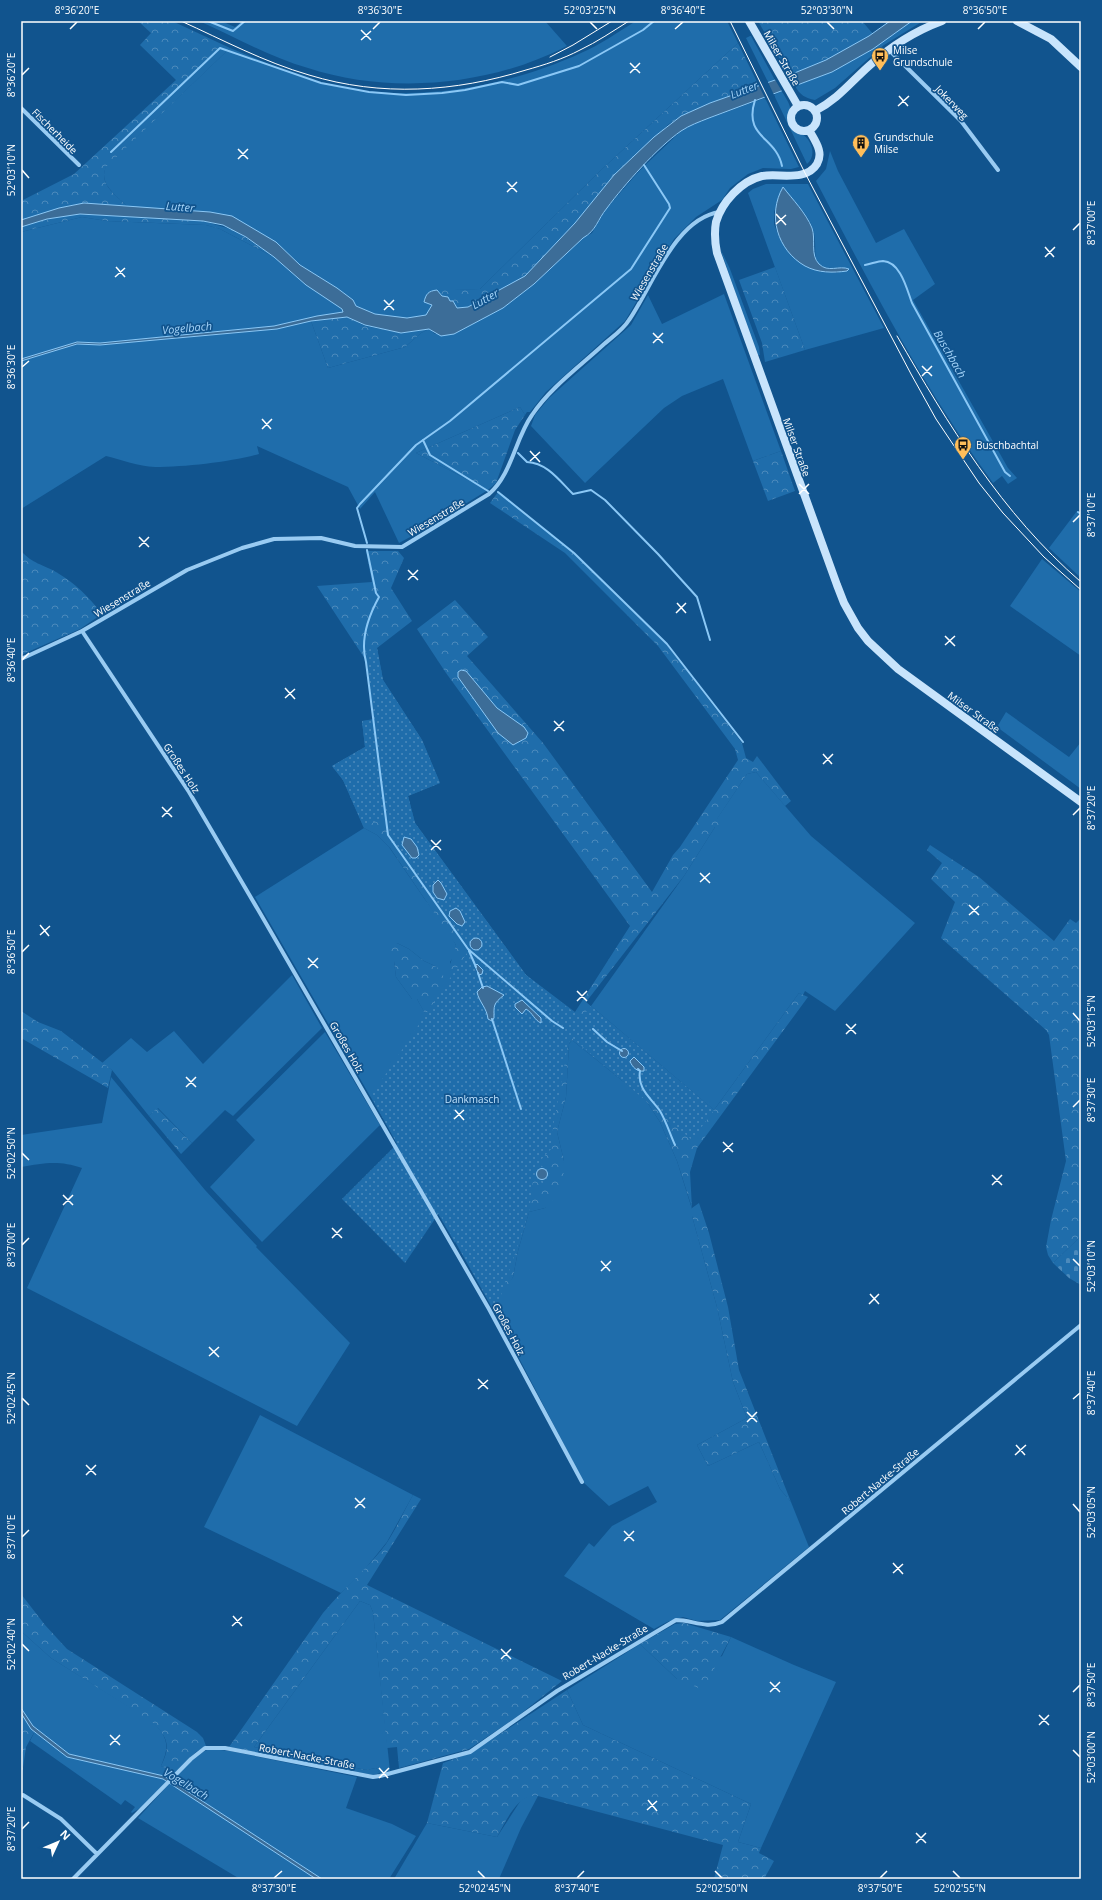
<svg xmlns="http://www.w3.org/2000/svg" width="1102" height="1900" viewBox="0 0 1102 1900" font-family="'Open Sans',sans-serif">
<defs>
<pattern id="forest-crowns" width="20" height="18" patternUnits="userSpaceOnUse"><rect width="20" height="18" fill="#1f6dab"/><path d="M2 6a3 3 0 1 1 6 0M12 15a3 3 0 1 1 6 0" fill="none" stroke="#4c8abc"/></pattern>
<pattern id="cemetery-stones" width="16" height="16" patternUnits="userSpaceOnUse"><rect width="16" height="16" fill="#1f6dab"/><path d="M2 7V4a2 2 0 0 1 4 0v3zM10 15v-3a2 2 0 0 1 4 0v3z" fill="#4c8abc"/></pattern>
<pattern id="park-dots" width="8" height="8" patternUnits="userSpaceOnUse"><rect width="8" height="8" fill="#1f6dab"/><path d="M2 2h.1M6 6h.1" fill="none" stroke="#4c8abc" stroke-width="1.8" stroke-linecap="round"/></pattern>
</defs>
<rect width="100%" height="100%" fill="#11548e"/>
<path fill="#1f6dab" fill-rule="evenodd" d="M199,21H221L235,27L242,21H545L567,46C490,86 391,95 308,68C270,57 235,37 199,21Z
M636,21H727L738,43L599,172L480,289L430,291L432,305L427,315L407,318L375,314L356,306L353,300L337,288L300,265L276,242L219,214L210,212L128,207C116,195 98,184 106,166L230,48C258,59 286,72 315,81C401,106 500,90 581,53C600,45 618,32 636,21Z
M912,21H923L884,45L835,88L815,100C805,98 800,95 795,86L832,72L873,49Z
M750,36H751L775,80L768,82L746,38Z
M782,91C784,96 790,103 790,108C789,114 786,117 788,123C791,130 797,131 802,134C812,140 817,156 807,164L774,95Z
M765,98L799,167L791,169L763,168L748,174L730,188L722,200L696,217L674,239L625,321L546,392L530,412H527L525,415L520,407L416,453L488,490C458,508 430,527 399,543L375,492L360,509L348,487L257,446L259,454C230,462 186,467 155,467C138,466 122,460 106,456L21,509V361L77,344L100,345L277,329L311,321L328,368L405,347L421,333L429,329L435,334H454L503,308L534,284L583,238L592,233L606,209L640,170L680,132L691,125Z
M830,151L838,171L876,243L904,229L935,284L913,300L1008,468L1017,478L1008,484L1002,476L993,483C924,389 870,284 816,181L826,169Z
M766,184H808L884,328L805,350L748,193L753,189ZM783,188C793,201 808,213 813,229C820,253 804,272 844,267L838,273L821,272L806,267L779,237L774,224V212Z
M82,217L107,221L206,225L220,229L274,257L306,285L342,309L343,312L317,316L274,326L100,343L77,342L21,359V232Z
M720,248L730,269L759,347L760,355H757Z
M724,294L781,451L753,461L723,379L682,396L664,408L585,483L531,426L535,415L549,398L631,325L648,295L662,324Z
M1077,511L1081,513V578L1049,548Z
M1042,559L1081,592V656L1010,606Z
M1006,712L1069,757L1081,742V789L997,727Z
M756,772L811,836L915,923L835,1011L805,991L803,995L799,993L714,1110L591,1006L684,876L715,827L716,820L747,774Z
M364,828L377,835L389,847L424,898L449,932L456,945L455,955L450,962L465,1003L455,1243L255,897ZM397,943L409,949L424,961L437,967L425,1013L417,999H412L396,977L394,961Z
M292,975L322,1028L233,1116L225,1110L192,1143L158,1108L149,1116L112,1070L102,1063L131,1038L147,1052L174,1031L203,1064Z
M325,1032L380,1125L262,1242L210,1187L255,1140L236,1120Z
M572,1040L645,1099L660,1122L677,1161L692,1209V1216L717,1307L733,1382L747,1418L697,1445L708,1466L759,1442L780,1489L791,1502L809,1547L720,1620L697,1621L683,1617L667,1622L654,1629L564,1576L589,1543L594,1547L612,1526L657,1502L648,1486L609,1506L584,1483L494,1310L499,1296L513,1277L518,1251L529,1212L545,1208L564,1161L557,1132L566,1097L569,1044Z
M111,1077L205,1190L257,1246L256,1247L350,1343L297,1426L27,1288L82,1168C59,1160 44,1163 21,1167V1135L102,1123Z
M260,1415L413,1495L387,1542L361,1574L341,1593L204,1527Z
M360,1601L370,1605L373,1612L390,1771L380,1773L376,1768L366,1770L254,1747Z
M21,1631L51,1658L152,1721C168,1737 170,1746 161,1766L175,1773L169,1779L164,1776L69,1754L33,1726L21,1708Z
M731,1637L794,1665L836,1682L761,1848L738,1842L751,1804L583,1725L567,1690L640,1644L677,1679L722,1656Z
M35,1731L67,1757L163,1779L167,1781L142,1807L132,1813L131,1812L135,1807L125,1800L121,1805L30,1741Z
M210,1749L230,1751L357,1777L346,1808L392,1824L416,1836L389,1879H322L172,1781C183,1770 195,1753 210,1749Z
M170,1783L316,1879H240L138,1818Z
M530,1795L538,1796L521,1828L499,1879H394L427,1823L497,1837L521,1800Z"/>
<path fill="url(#forest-crowns)" d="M138,21H172L230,48L106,167C98,184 116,195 128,207L84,203L74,205L21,220V201L74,174L176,80L140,45L151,33Z
M758,21H862L873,34L826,60L789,75Z
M738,43L759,86L710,103L681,116L669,124L614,175L575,223L525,276L468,307L457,308L453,301H450L448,297L442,296L437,290L480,289L599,172Z
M80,214L203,221L234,230L274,257L220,229L206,225L107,221L82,217L21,232V227C40,220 60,216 80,214Z
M775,267L805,350L765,362L762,343L739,280Z
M347,317L365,326L401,333L429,329L421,333L405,347L328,368L311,321Z
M520,407L525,415L515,430L496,483L488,490L416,453Z
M781,451L795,491L768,501L753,461Z
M498,492L574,553L666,644L742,743L746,758L753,762L757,756L791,801L785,806L756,772L747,774L717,819L721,825L715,827L684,876L586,1002L714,1110L799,993L808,997L697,1148L690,1172L692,1208L699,1203L709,1233L728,1307L739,1370L791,1502L780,1489L759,1442L708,1466L697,1445L747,1418L733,1382L717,1307L692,1216V1208L677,1161L660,1122L645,1099L572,1040L569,1044L566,1097L557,1132L564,1161L563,1189L545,1208L529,1212L518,1251L513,1277L505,1291L493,1302L465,1003L449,968L456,945L390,848L377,835L364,828L343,780L332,766L365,747L362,721L374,719L367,662L317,586L372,582L366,551H398L404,558L391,588L412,621L377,648L383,680L422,740L440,783L408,796L415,823L526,975L575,1012L630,926L446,673L417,629L455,600L488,637L467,656L543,743L652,892L673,855L680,847L738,760L735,749L658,646L565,553L490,503Z
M21,551C33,564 42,564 56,572C76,584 88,596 102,614L80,629L21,655Z
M930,845L979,877L1054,941L1070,919L1076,923L1081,918V1236L1053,1263L1048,1255L1046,1247L1051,1220L1066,1161L1049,1035L1046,1030L941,938L955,902L931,879L942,863L927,850Z
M397,943L409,949L424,961L437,967L447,981L448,991L429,1021L417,999H412L396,977L394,961L389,947Z
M21,1011L38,1022L61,1031L112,1070L108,1088L21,1038Z
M157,1108L192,1143L181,1154L149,1116Z
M413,1495L421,1499L367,1585L562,1681L518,1716L469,1749L399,1768L397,1747L387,1748L373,1612L370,1605L360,1601L254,1747L366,1770L376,1768L380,1773L373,1775L229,1747L323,1613C343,1589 367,1569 386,1544C396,1529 404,1511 413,1495Z
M21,1594L45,1625L67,1649L197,1732L203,1738L206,1746L196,1752L175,1773L161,1766C171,1746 168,1737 152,1722L51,1658L21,1631Z
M684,1623L731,1637L703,1690L677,1679L640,1644L675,1624Z
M567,1690L583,1725L751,1804L738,1842L761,1848L759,1853L774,1861L764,1879H714L723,1845L538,1796C517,1793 506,1822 497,1837L427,1823L443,1763L471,1753Z
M21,1713L35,1731L26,1747L21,1781Z"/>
<path fill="url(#cemetery-stones)" d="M1081,1236V1285L1069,1278L1053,1263Z"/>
<path fill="url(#park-dots)" d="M377,648L383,680L422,740L440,783L408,796L415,823L526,975L581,1018L591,1006L714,1110L692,1140L571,1037L568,1045L553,1127L552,1148L539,1162L540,1165L550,1171L546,1184L533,1180L529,1212L495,1313L439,1213L405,1263L342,1199L397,1144L371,1096L469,950L389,835L386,815L364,828L343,780L332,766L365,747L362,721L374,720L366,650Z"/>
<path fill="#3c6d98" stroke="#8bc8f6" d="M890,21H912L873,49L832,72L709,118C699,122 690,125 681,131C658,147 624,185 607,208C597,220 597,230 583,238L534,284L503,308L454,334L441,336L429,329L401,333L365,325L347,317L311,321L277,329L100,345L77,344L21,361V359L77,342L100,343L274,326L317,316L343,312L342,309L306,285L274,257L246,237L223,225L203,221L80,214L47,219L21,227V220L59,208L84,203L210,212L232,216L276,242L300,265L337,288L353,300L356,306L375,314L407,318L426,315L432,305L424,302C426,294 428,291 437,290L442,296L448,297L450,301H453L457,308L468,307L525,276L575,223L614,175L654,137L681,116L710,103L792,74L826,60L869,36Z
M783,187C793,200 806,213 812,228C816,239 810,255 819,264C828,273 839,265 849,269L847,271C833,273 818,273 805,266C777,250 767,215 783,187Z
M461,670L466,671L497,708L524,727L528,733L526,738L513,745L498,733L458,677V672Z
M404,837L411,839L417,847L419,855L416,858H412L402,845Z
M438,880L441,883L447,894L444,900L437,898L433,892V885Z
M456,908L460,911L465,922L462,926L457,924L449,916L450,911Z
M470 944a6 6 0 1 1 12 0a6 6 0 1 1-12 0Z
M477,964L483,970L482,974L479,975L475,966Z
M487,986L504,995C493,1004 494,1005 494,1018L492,1021L488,1019C487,1008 479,1002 477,992L482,987Z
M522,1000L541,1018V1023C534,1020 533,1013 526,1009L522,1014L515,1007V1004Z
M619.5 1053a4.5 4.5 0 1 1 9 0a4.5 4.5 0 1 1-9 0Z
M634,1057L644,1067V1071C637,1072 632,1067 630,1061Z
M536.5 1174a5.5 5.5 0 1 1 11 0a5.5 5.5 0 1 1-11 0Z
M21,1708L33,1726L69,1754L164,1776L322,1879H316L163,1779L67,1757L31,1729L21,1713Z"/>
<path fill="#11548e" d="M788,73L796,88L783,93L774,78Z
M767,80L775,97L766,100L758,84Z"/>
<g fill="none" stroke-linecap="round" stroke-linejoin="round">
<path stroke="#8bc8f6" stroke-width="2" d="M208,21L233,31L245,21
M755,100C743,138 776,136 782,166
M111,152L220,48L321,83L369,92L406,95L442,93L465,90L502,82L518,85L579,66L643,30L654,21
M865,265C871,264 878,261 883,261C901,262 907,290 912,303L1005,472L1010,476
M423,440L430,455L488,491
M518,453L527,462C547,463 559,480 573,494L591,490L605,500L658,554L697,597L710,640
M498,492L574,553L667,644L743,742
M1078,512L1081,514
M367,543L357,508L360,504L416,445L450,421L631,269L670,208L669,204L644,165
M367,550L376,593L379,597C368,617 360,640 366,662L388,835L468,949L552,1021L563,1028
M469,951L476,967
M478,973L483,988
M492,1019L521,1109
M593,1029L607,1042L622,1051
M638,1069L640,1071C637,1089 651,1098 660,1111C666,1121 670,1134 675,1145"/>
<path stroke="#99cbf2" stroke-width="4" d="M889,50L961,121L998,170
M21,108L79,165
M82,631L189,792L260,913L489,1309L582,1482
M21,659L82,631L187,570L242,548L274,539L321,538L355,546L402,547L489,494C512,474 515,439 532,415C550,388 579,367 603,345C612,337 623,330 629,320C652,287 675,218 720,212
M23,1795L61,1819L97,1854
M73,1879L191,1759L205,1748H225L373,1777L380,1776L470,1752L557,1691L676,1620C692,1620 706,1629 722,1622L1081,1325"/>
<path stroke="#c8e4fc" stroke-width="8" d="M749,21L798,106
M1017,21L1051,39L1081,67
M791 118a13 13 0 1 1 26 0a13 13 0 1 1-26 0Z
M815,111C837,100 851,82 869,66C890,47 915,31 942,21
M809,130C815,141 824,152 817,164C806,182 779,173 762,176C741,181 722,202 716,222C714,233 715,243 717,253L837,585L844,603L858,628L868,641L898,669L1081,802"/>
<path stroke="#fff" stroke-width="1" d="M181,21C223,40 264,62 309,75C381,97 455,92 526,70C544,65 563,59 580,50C597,42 613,31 629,21
M730,21L805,173L911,374L936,419L979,483L1003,513L1044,557L1081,590
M550,57L573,45L612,21
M897,336C948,424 1002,514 1081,582"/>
</g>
<path fill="none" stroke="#fff" stroke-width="1.5" d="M590,22L597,29M827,22L834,29M70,29L77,22M373,29L380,22M675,29L683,22M978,29L985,22M361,30L371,40M361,40L371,31M630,63L640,73M630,73L640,63M22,75L29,68M899,96L908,106M898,106L909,96M238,149L248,159M238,159L248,149M22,170L29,178M507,182L517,192M507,192L517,182M776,214L786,225M776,224L786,215M1073,230L1080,223M1045,247L1054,257M1045,257L1055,247M116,267L125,277M115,277L125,268M384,300L394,310M384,310L394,300M653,333L663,343M653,343L663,333M922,366L932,376M22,367L29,361M922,376L932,366M262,419L271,429M262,429L272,419M530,451L540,462M530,461L540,452M799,484L809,494M799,494L809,484M1073,522L1080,515M139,537L149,547M139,547L149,537M408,570L418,580M408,580L418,570M677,603L686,613M676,613L686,603M945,636L955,646M945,645L955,636M22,660L29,653M285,688L295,699M285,698L295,689M554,721L564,731M554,731L564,721M823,754L832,764M823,764L833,754M162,807L172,817M1073,815L1080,808M162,817L172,807M431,840L441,850M431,850L441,840M700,873L710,883M700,882L710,873M969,905L979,915M969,915L979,906M40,925L49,936M40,935L50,926M22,952L29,945M308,958L318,968M308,968L318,958M577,991L587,1001M577,1001L587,991M1073,1013L1080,1021M846,1024L856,1034M846,1034L856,1024M186,1077L196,1087M186,1087L196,1077M1073,1107L1080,1100M455,1110L464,1120M454,1119L464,1110M723,1142L733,1152M723,1152L733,1143M22,1153L29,1160M992,1175L1002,1185M992,1185L1002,1175M63,1195L73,1205M63,1205L73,1195M332,1228L342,1238M332,1238L342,1228M22,1245L29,1238M1073,1259L1080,1266M601,1261L610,1271M601,1271L611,1261M870,1294L879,1304M869,1304L879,1294M209,1347L219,1357M209,1356L219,1347M478,1379L488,1389M478,1389L488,1380M22,1398L29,1405M1073,1399L1080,1393M747,1412L757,1422M747,1422L757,1412M1016,1445L1025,1455M1015,1455L1026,1445M86,1465L96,1475M86,1475L96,1465M355,1498L365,1508M1073,1504L1080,1512M355,1508L365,1498M624,1531L634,1541M22,1537L29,1530M624,1541L634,1531M893,1563L903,1574M893,1573L903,1564M233,1616L242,1626M232,1626L242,1617M22,1644L29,1651M501,1649L511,1659M501,1659L511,1649M770,1682L780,1692M770,1692L780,1682M1073,1692L1080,1685M1039,1715L1049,1725M1039,1725L1049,1715M110,1735L120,1745M110,1745L120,1735M1073,1750L1080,1757M379,1768L388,1778M379,1778L389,1768M648,1800L657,1811M647,1810L657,1801M22,1829L29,1822M916,1833L926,1843M916,1843L926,1833M478,1871L485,1878M715,1871L722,1878M953,1871L960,1878M274,1878L282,1871M577,1878L584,1871M880,1878L887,1871"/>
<defs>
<g id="bus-pin" transform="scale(0.9)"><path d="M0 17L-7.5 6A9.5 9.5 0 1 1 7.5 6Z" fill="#ffbe5a" stroke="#11548e"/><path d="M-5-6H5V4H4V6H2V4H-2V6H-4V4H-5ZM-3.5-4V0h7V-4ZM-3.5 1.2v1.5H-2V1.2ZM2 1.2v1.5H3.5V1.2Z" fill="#111"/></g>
<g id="building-pin" transform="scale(0.9)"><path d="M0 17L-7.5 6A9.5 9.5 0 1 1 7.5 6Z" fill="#ffbe5a" stroke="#11548e"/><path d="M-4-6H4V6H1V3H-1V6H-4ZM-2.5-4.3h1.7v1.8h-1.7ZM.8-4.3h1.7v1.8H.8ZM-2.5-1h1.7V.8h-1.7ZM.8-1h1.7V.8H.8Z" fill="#111"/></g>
</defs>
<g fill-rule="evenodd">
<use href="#bus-pin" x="880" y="56"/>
<use href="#building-pin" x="861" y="143"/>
<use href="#bus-pin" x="963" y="445"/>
</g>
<g text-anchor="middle" stroke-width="3.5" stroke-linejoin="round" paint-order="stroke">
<g font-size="10" fill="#fff" stroke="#11548e" text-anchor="start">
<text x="893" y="54">Milse<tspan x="893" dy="12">Grundschule</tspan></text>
<text x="874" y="141">Grundschule<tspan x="874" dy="12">Milse</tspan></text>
<text x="976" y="449">Buschbachtal</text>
</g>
<g font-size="10" fill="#fff" stroke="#11548e">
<text transform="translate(782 58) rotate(60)" y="4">Milser Straße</text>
<text transform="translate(952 102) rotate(46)" y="4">Jokerweg</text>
<text transform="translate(55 131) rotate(45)" y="4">Fischerheide</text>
<text transform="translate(649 272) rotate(-60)" y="4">Wiesenstraße</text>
<text transform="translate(797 447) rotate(70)" y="4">Milser Straße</text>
<text transform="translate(436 517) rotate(-31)" y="4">Wiesenstraße</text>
<text transform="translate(122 598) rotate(-31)" y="4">Wiesenstraße</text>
<text transform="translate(974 712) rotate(36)" y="4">Milser Straße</text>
<text transform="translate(182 768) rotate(57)" y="4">Großes Holz</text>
<text transform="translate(347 1047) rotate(60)" y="4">Großes Holz</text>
<text transform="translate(509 1329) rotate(62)" y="4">Großes Holz</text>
<text transform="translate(880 1481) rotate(-40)" y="4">Robert-Nacke-Straße</text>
<text transform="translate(605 1652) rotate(-31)" y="4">Robert-Nacke-Straße</text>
<text transform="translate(307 1756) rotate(11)" y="4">Robert-Nacke-Straße</text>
</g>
<g font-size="10" fill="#c0e2fd" stroke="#11548e">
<text x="472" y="1103">Dankmasch</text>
</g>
<g font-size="11" font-style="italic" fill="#a5d4f9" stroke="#11548e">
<text transform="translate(744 90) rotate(-22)" y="4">Lutter</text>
<text transform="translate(180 207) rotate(4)" y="4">Lutter</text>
<text transform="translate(485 299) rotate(-29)" y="4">Lutter</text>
<text transform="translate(187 328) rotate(-5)" y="4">Vogelbach</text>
<text transform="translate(950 354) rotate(60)" y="4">Buschbach</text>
<text transform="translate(186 1784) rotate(31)" y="4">Vogelbach</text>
</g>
</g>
<rect width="1102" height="1900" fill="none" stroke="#11548e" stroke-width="44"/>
<g transform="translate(58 1842) rotate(46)" stroke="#11548e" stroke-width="3" paint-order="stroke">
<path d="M0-3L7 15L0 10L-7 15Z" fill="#ffffff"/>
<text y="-6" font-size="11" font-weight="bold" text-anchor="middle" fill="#ffffff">N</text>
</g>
<rect x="22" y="22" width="1058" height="1856" fill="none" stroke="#fff" stroke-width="1.5"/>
<g font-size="10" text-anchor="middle" fill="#fff">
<text x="77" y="14">8°36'20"E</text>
<text x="380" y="14">8°36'30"E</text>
<text x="590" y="14">52°03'25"N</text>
<text x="683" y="14">8°36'40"E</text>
<text x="827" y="14">52°03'30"N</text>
<text x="985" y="14">8°36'50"E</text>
<text transform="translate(11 75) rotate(-90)" y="4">8°36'20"E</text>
<text transform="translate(11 170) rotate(-90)" y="4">52°03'10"N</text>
<text transform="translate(1091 223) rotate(-90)" y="4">8°37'00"E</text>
<text transform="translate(11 367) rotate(-90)" y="4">8°36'30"E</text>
<text transform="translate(1091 515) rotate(-90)" y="4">8°37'10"E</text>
<text transform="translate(11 660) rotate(-90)" y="4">8°36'40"E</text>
<text transform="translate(1091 808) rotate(-90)" y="4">8°37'20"E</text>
<text transform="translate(11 952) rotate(-90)" y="4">8°36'50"E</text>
<text transform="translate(1091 1021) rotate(-90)" y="4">52°03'15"N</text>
<text transform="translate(1091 1100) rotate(-90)" y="4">8°37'30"E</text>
<text transform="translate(11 1153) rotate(-90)" y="4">52°02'50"N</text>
<text transform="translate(11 1245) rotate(-90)" y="4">8°37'00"E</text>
<text transform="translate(1091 1266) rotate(-90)" y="4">52°03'10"N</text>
<text transform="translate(1091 1393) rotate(-90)" y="4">8°37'40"E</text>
<text transform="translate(11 1398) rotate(-90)" y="4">52°02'45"N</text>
<text transform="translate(1091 1512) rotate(-90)" y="4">52°03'05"N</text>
<text transform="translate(11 1537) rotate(-90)" y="4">8°37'10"E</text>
<text transform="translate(11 1644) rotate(-90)" y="4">52°02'40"N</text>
<text transform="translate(1091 1685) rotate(-90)" y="4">8°37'50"E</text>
<text transform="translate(1091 1757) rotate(-90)" y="4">52°03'00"N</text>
<text transform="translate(11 1829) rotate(-90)" y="4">8°37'20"E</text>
<text x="274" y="1892">8°37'30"E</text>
<text x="485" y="1892">52°02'45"N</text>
<text x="577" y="1892">8°37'40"E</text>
<text x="722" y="1892">52°02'50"N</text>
<text x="880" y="1892">8°37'50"E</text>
<text x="960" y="1892">52°02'55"N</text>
</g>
</svg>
